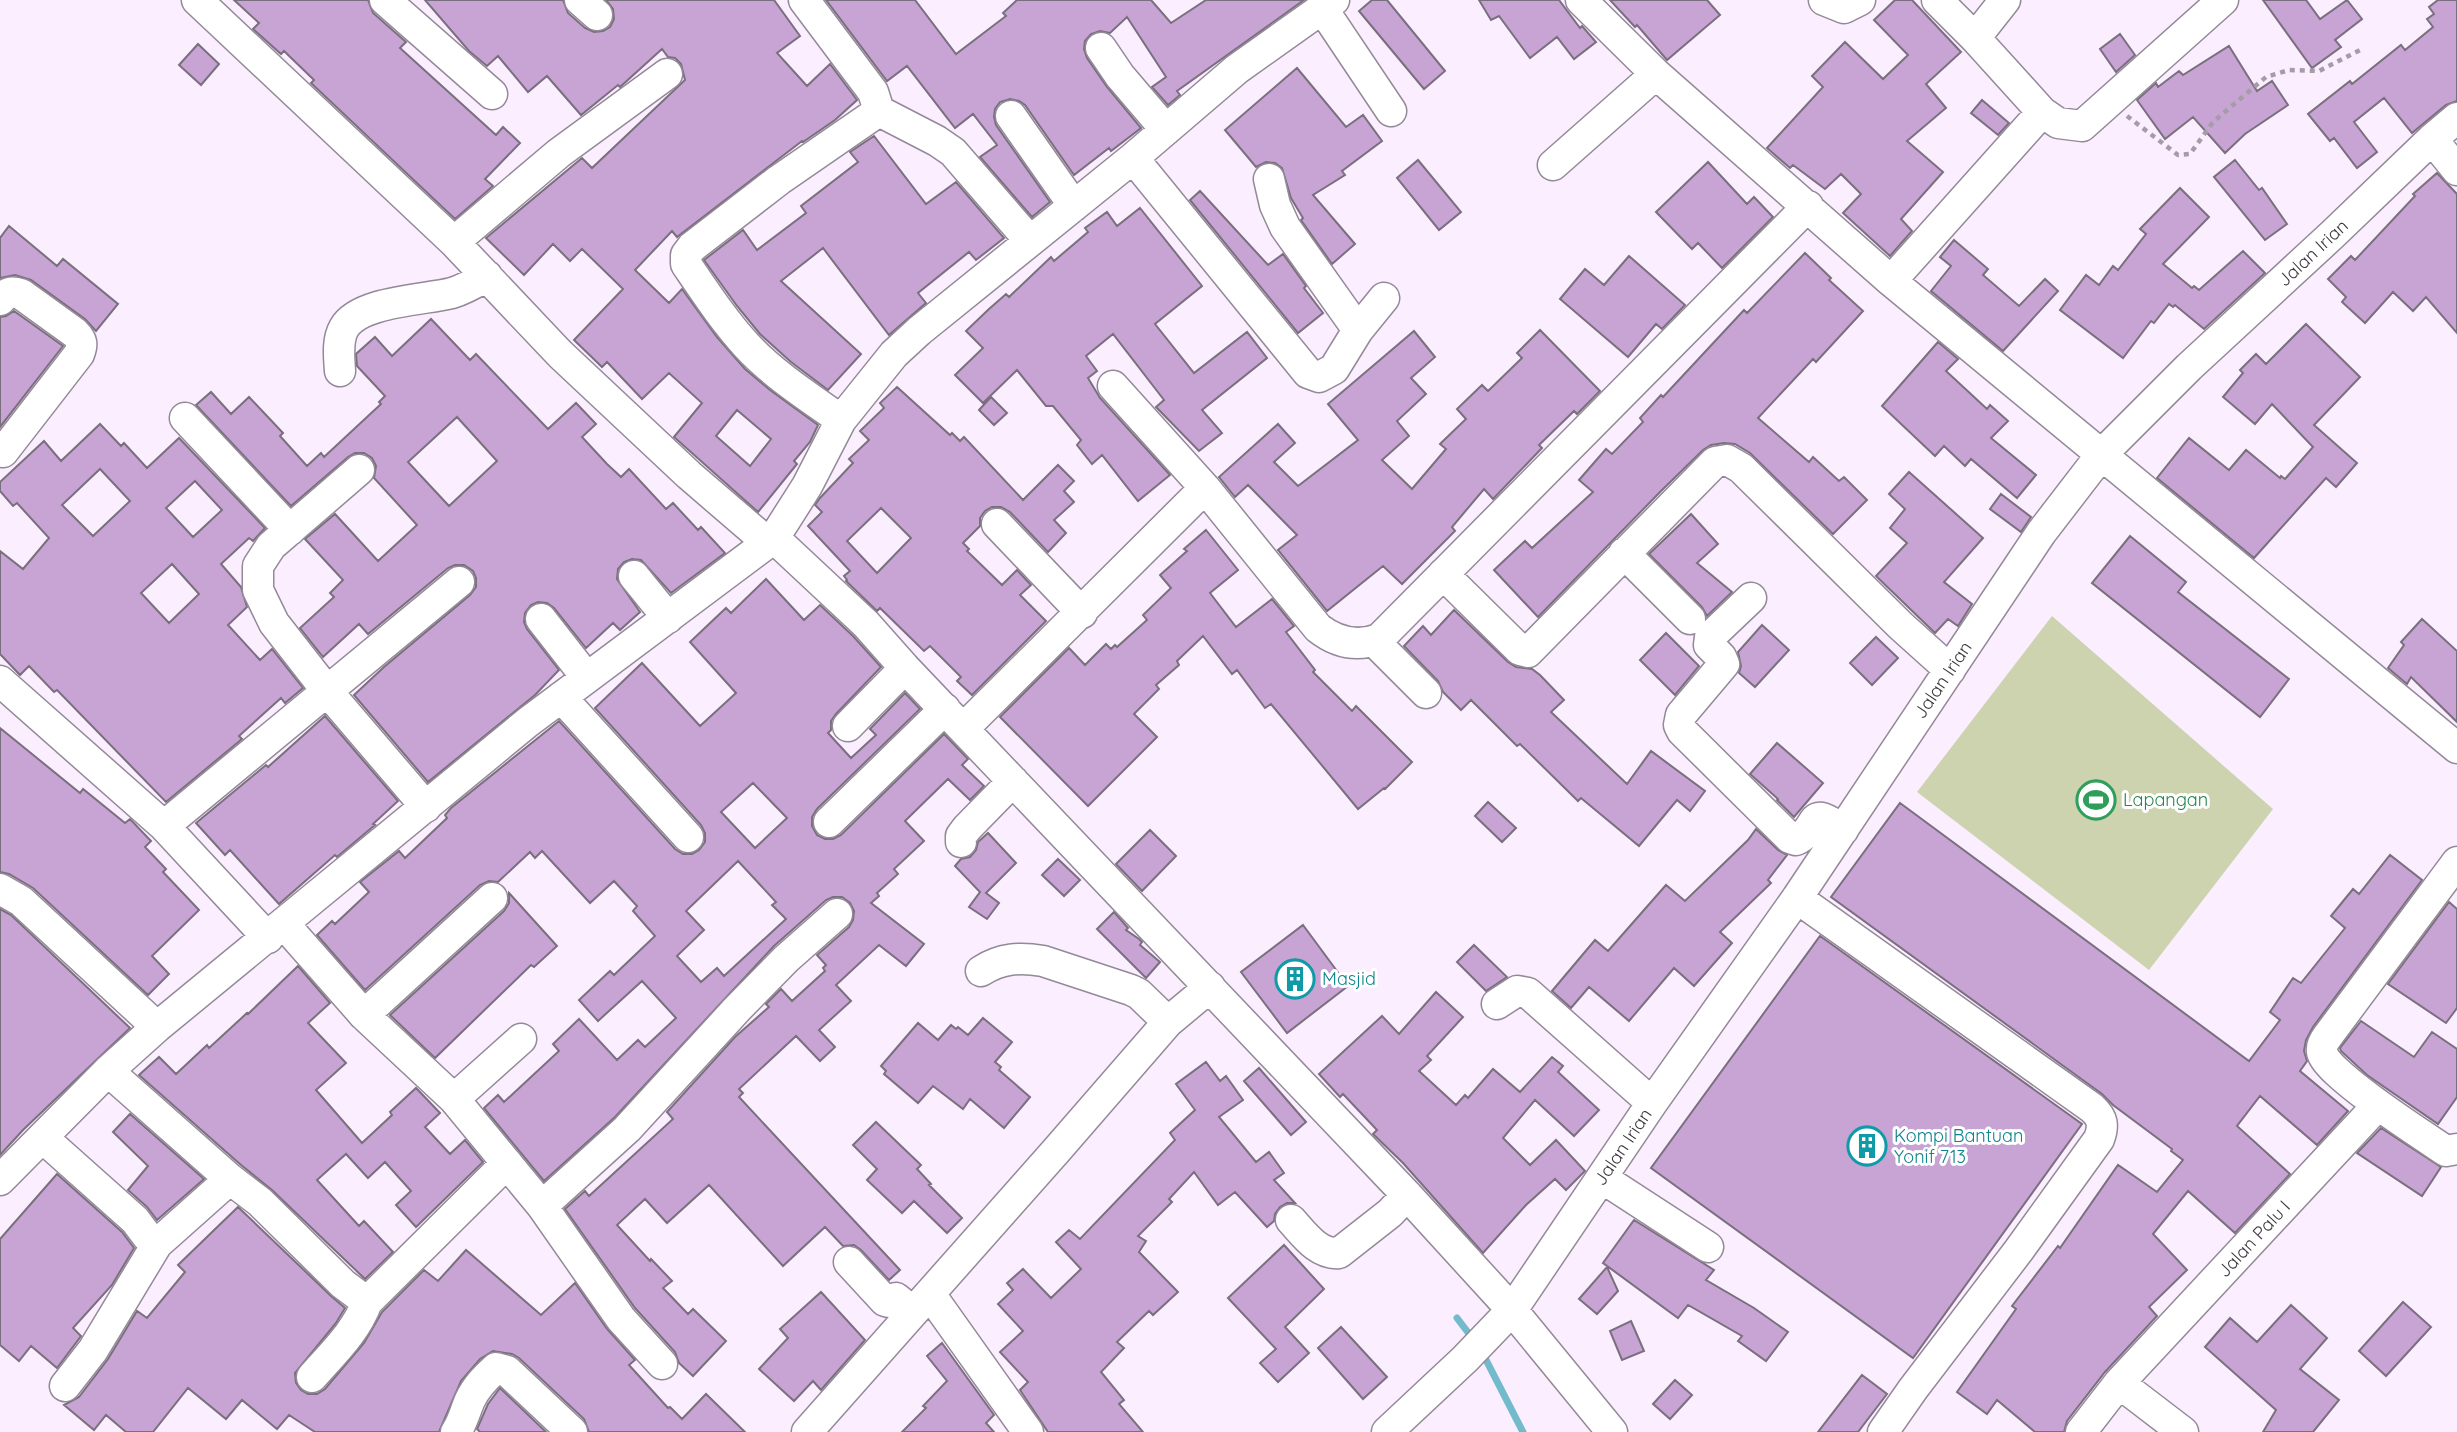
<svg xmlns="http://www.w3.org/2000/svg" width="2457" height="1432" viewBox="0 0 2457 1432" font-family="Quicksand,sans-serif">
<rect width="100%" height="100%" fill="#faeeff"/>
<path fill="#ced3af" d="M2052,616L2273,809L2149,970L1917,792Z"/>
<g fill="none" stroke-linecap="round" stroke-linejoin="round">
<path stroke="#73bbca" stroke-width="7" d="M1457,1318L1473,1339
M1482,1352L1523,1432"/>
</g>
<path fill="#c7a4d3" stroke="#7a6f7e" stroke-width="2" fill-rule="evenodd" d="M234,0H368L373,13L406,42L400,48L496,135L503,127L520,143L485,179L493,186L455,219L311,83L314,80L284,51L281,54L253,29L259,23Z
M425,0H563L568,13L585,28L594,32L603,31L610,27L614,19L613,9L606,0H774L800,36L777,53L807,86L830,64L857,100L835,120L803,142L802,141L677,237L672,231L635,270L669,303L682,289L717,337L745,369L770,390L818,425L810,442L794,461L797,464L758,512L674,437L702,403L669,373L642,399L607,362L602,367L574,340L623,289L582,249L570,261L553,244L524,275L486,238L582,158L592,168L685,80L681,64L675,58L668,57L662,49L620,87L618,85L581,115L547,76L528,92L498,56L487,66L469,51ZM737,410L771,439L750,466L716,436Z
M826,0H915L956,54L1006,16L1003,13L1017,0H1151L1171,23L1206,0H1304L1177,91L1180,95L1168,105L1152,87L1166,77L1127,17L1110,33L1100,31L1091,34L1085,41L1084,49L1087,58L1107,87L1141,128L1111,151L1109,148L1074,175L1025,105L1019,101L1010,99L1000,102L995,109L994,117L996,125L1050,202L1032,217L980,157L997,145L973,114L955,128L907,66L887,81Z
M1372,0H1387L1445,71L1424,89L1359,11Z
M1479,0H1559L1580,28L1582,26L1596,42L1574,59L1557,37L1530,58L1499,16L1491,20Z
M1610,0H1707L1720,15L1667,60L1637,25L1635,27Z
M1895,0H1912L1961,52L1926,84L1946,108L1907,141L1943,172L1901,219L1912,231L1890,256L1843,213L1861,194L1841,174L1825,189L1793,165L1790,168L1767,148L1823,87L1812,76L1845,42L1883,79L1908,55L1874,20Z
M2263,0H2306L2320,19L2347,0L2362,19L2335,40L2341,47L2312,68Z
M2438,0H2457V101L2446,105L2412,133L2384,98L2354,122L2377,152L2357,168L2334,138L2330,141L2308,114L2350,81L2352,84L2401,45L2405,50L2433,27L2427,19L2434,14L2429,7Z
M2120,34L2135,55L2116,72L2100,49Z
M198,44L219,64L201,85L179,65Z
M2229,46L2257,91L2272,81L2288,105L2245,134L2225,153L2193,117L2165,139L2137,100L2156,83L2158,87L2179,71L2183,75Z
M1297,68L1346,127L1363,115L1382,141L1342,171L1345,175L1313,195L1355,244L1332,264L1301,220L1303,218L1291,198L1282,168L1275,163L1266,162L1256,167L1225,130Z
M1982,100L2009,123L1998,135L1971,113Z
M874,136L926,204L956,182L1004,238L976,260L969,252L918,293L926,303L889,335L823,248L781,281L861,354L828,390L791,362L760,334L737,306L704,260L743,230L757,250L806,213L801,206L858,162L850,152Z
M1418,160L1461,212L1439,230L1397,178Z
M2235,160L2259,190L2262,188L2287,224L2265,240L2214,177Z
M1708,162L1747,204L1754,197L1773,217L1722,268L1698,243L1692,249L1656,212Z
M2437,173L2457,194V333L2426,297L2413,311L2393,292L2365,323L2342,302L2346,297L2328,279L2351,256L2355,260L2415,196L2413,194Z
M2180,188L2209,217L2163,264L2192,288L2194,286L2199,290L2243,251L2265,273L2204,329L2175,305L2173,307L2169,304L2154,323L2151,321L2123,358L2060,310L2086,275L2099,285L2113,266L2118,270L2146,234L2140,229Z
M1200,191L1268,265L1283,254L1306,286L1304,288L1323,313L1298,333L1190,200Z
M1140,208L1202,286L1155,324L1194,373L1247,332L1267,358L1202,410L1222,433L1199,451L1156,407L1164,400L1113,334L1086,356L1097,371L1088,378L1100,398L1170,475L1138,501L1102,455L1092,464L1077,445L1081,440L1053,406H1046L1017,370L983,403L955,375L983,348L966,331L989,309L1006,294L1009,297L1051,257L1054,261L1088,232L1085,228L1107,212L1117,226Z
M9,226L57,266L63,259L118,304L96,331L85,319L31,280L15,275L0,278V238Z
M1954,240L1988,269L1983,275L2019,306L2045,279L2058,291L2003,351L1931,291L1951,266L1940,257Z
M1805,253L1831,278L1829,280L1863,311L1816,362L1813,359L1758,418L1809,462L1813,457L1839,481L1844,477L1867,500L1833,534L1750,453L1735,444L1724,443L1711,445L1703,450L1661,491L1538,617L1494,570L1525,541L1532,548L1593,492L1579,480L1606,449L1612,454L1643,422L1640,418L1661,395L1663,397L1744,310L1747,313Z
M1629,256L1685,305L1662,329L1656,324L1628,357L1560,299L1585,269L1604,285Z
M14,311L63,346L0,427V317L6,316Z
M431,319L470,360L476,354L548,429L576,403L596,424L582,437L607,464L621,477L629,469L666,509L673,503L698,530L701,527L725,553L671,593L641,560L632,559L624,562L618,569L617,579L640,612L620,630L613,623L586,648L554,608L547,603L538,602L531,605L525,613L524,622L527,629L559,670L535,695L428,782L354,695L384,667L470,595L476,587V578L473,571L464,565H455L448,568L368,634L359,624L323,657L300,628L334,597L330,593L343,580L305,539L335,514L378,561L417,525L374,478L376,466L372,458L364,453H355L348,457L291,506L196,405L211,392L231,414L249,397L283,433L280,436L307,466L321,453L324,457L381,404L379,402L385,396L357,366L356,354L375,337L392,356ZM457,417L497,461L449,506L408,462Z
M2306,324L2360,377L2314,425L2357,463L2336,487L2326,478L2254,558L2157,478L2189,438L2229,470L2246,450L2280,478L2281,476L2285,479L2313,447L2272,404L2255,424L2223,397L2243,373L2240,370L2256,354L2266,364Z
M1540,330L1600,391L1577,414L1574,411L1539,445L1542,448L1493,499L1484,489L1452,527L1455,531L1402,584L1383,566L1327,611L1278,550L1297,535L1248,485L1235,497L1219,477L1278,424L1295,443L1274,462L1298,486L1358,440L1328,404L1414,331L1435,357L1411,378L1426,394L1397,421L1409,436L1382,460L1412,489L1446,449L1440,444L1466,419L1457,409L1482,385L1488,391L1522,358L1517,353Z
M1938,342L1958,359L1946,371L1987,409L1990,405L2008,421L1991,438L2036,475L2017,498L1971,459L1965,466L1944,446L1935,456L1882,406Z
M897,387L950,435L952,433L960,441L964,437L1023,500L1058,465L1074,481L1064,491L1074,502L1054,520L1066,533L1048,552L1010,512L1001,507H992L985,511L980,518V526L963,543L969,549L967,551L1002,585L1017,570L1031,585L1020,595L1046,621L972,695L957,681L961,677L930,646L924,651L880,608L877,611L846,581L847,580L844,576L850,571L808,526L822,512L815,505L820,498L853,463L849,459L869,440L860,431L884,408L880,403ZM881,508L911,538L877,573L847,541Z
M991,397L1007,413L994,425L979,410Z
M100,424L121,446L124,443L147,468L179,438L265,528L253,541L249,538L221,564L241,587L247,607L228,625L260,660L272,649L303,688L285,703L281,698L239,736L242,739L166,802L57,690L54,692L29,666L20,675L0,654V551L23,569L49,538L17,503L13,506L0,491V482L44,441L61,461ZM100,469L130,501L93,536L62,505ZM195,481L222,510L193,537L166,508ZM172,564L199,594L169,623L141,593Z
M1909,472L1983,538L1944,582L1972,604L1958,626L1948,619L1935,633L1876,576L1907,543L1890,528L1905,509L1889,494Z
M2001,494L2031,517L2021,532L1990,509Z
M1691,514L1718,544L1697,563L1732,592L1707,616L1702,607L1649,554Z
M1206,530L1238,570L1210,593L1236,627L1272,599L1294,626L1286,632L1315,670L1313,672L1352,711L1356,706L1412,762L1385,789L1384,788L1358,809L1271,704L1265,708L1237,670L1232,674L1203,636L1177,661L1179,665L1156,685L1159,689L1134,714L1157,737L1088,806L1000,717L1069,648L1085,665L1106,644L1111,649L1115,645L1117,647L1147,620L1143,615L1171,588L1160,575L1187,551L1184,549Z
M2130,536L2186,582L2178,592L2289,679L2260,717L2092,583Z
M766,579L804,620L820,605L853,636L881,667L836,714L831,721V730L828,733L851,758L876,735L870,729L905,693L920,709L817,809L812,817V826L817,835L825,839H833L841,835L944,734L968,759L962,765L984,786L970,800L948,779L905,821L924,841L894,869L898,874L877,893L879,896L871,903L924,944L906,966L879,945L836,985L851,1001L819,1030L835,1047L820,1061L796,1036L739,1089L743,1093L739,1097L900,1270L889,1280L861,1250L854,1245L843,1246L825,1227L783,1266L709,1185L667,1223L645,1199L617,1225L650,1261L651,1259L672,1281L663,1288L688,1314L693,1309L726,1341L693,1376L679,1363L675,1352L635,1308L565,1209L585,1191L589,1196L673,1119L667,1112L735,1037L769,1007L766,1004L781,989L792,1001L825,971L823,968L826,965L817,955L849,927L853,920L854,911L850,903L842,897H833L826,900L774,946L615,1117L544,1181L484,1108L498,1095L504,1102L559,1051L553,1044L579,1019L617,1060L638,1040L645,1047L676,1018L642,981L598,1021L579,1000L610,971L614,975L655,936L633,911L637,906L614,881L590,903L542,851L535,858L530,852L498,882L489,881L480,885L365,990L317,935L332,921L335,924L369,892L360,882L399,851L405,858L447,818L445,815L451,808L559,721L675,849L683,854H692L699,850L705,842V833L701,825L595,708L642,663L700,726L736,693L690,642L726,608L731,613ZM753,783L787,818L755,848L721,812ZM738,861L776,902L772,905L786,919L724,976L717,968L701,982L677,956L704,930L686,911Z
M1454,610L1508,662L1516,667L1532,669L1540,675L1564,700L1551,712L1627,784L1651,751L1705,791L1690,811L1677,800L1639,846L1581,798L1578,801L1520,744L1517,746L1471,700L1461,710L1443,692L1438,681L1404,646L1423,626L1431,635Z
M2422,619L2457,651V722L2411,677L2407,684L2388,668L2404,645L2401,642Z
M1762,625L1789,650L1755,687L1739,673L1741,666L1738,652Z
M1666,633L1699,666L1675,695L1640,660Z
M1876,637L1898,658L1872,685L1850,663Z
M325,716L398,801L373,824L375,825L337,857L335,855L279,904L230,850L225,855L196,823L266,765L268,767Z
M0,728L80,793L83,789L125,823L130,819L151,841L145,847L166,869L163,872L199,910L152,956L169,974L148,995L33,888L9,874L0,872Z
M1777,743L1823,783L1794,817L1777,800L1778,799L1750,774Z
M1488,802L1516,828L1502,842L1475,816Z
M1900,803L2249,1061L2280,1020L2270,1012L2293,978L2301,983L2345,928L2331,916L2353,889L2359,894L2390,855L2422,880L2313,1027L2306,1040L2304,1051L2307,1061L2300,1071L2348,1111L2317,1145L2260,1096L2237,1126L2290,1174L2235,1233L2188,1191L2153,1234L2187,1270L2149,1307L2157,1316L2105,1372L2067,1421L2064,1432H2035L1997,1400L1987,1414L1957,1392L2016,1309L2012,1306L2058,1246L2060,1248L2118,1165L2157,1192L2183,1160L2171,1151L2172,1149L2113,1105L2102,1094L1831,897Z
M1756,829L1778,850L1787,855L1768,880L1771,883L1720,932L1732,943L1694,986L1674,968L1629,1021L1589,987L1571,1008L1552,991L1595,940L1608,951L1666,885L1685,901L1748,840Z
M1150,830L1176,856L1142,891L1116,864Z
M988,833L1016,863L986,893L999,903L987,919L969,907L980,892L955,866L961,859L970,857L976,850L978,842Z
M1058,859L1080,880L1064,896L1042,875Z
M509,893L557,946L534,967L531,965L435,1058L390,1015L504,911L509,903Z
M2449,902L2457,909V1008L2446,1023L2388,984Z
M0,909L11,915L130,1028L23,1130L0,1155Z
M1114,912L1128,928L1126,930L1139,939L1142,942L1140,945L1160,962L1146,978L1097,929Z
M1303,925L1348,986L1287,1033L1241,972Z
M1820,936L2082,1124L1913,1358L1651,1168Z
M1474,945L1507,977L1486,991L1457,962Z
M298,966L330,1003L308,1023L346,1063L316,1090L362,1143L392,1115L390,1112L416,1088L440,1113L425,1127L450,1154L465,1140L483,1162L416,1227L396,1205L411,1191L385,1162L368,1178L346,1154L317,1180L359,1226L364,1221L393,1252L365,1279L272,1190L241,1165L139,1075L159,1057L176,1074L207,1045L209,1048L247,1013L248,1014Z
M1436,992L1463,1017L1427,1056L1431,1060L1419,1071L1456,1105L1465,1095L1468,1098L1493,1069L1520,1092L1552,1057L1563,1066L1558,1072L1599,1110L1574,1136L1535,1100L1503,1138L1530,1165L1556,1140L1585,1171L1566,1190L1555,1179L1526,1205L1483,1253L1403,1163L1373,1134L1377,1130L1343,1094L1340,1097L1319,1074L1382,1016L1399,1034Z
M983,1018L1012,1042L995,1062L1001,1067L999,1070L1030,1097L1004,1128L970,1099L963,1109L933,1086L918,1103L884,1074L886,1071L881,1066L918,1023L938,1040L951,1025L956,1029L958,1027L968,1035Z
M2361,1021L2414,1057L2432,1032L2457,1049V1097L2438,1124L2367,1075L2341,1051L2340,1048Z
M1206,1062L1220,1081L1226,1076L1243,1100L1219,1117L1256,1162L1269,1152L1284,1173L1274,1180L1295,1203H1287L1280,1207L1275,1214L1274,1221L1267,1227L1235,1192L1218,1205L1194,1172L1169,1199L1172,1202L1138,1236L1146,1241L1139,1252L1178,1292L1153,1315L1149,1311L1117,1342L1124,1348L1101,1372L1124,1400L1119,1404L1143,1432H1048L1020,1390L1028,1382L1000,1352L1023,1331L998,1304L1013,1290L1007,1283L1023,1269L1051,1298L1081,1269L1056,1242L1069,1230L1080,1239L1175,1140L1170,1133L1195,1110L1176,1084Z
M1259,1068L1306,1122L1291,1135L1244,1081Z
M130,1114L204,1179L157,1220L147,1207L128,1190L148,1166L113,1132Z
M876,1122L921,1165L917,1169L931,1184L929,1185L962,1218L947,1233L914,1201L902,1213L867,1180L877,1169L853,1145Z
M2381,1128L2441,1167L2422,1196L2357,1153Z
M57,1174L122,1232L134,1248L112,1285L73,1328L81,1336L57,1368L31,1346L19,1361L0,1345V1239Z
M238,1207L331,1296L345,1308L336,1323L295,1373L296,1383L301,1390L308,1394H317L325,1389L364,1343L382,1312L424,1270L438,1281L466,1250L541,1315L575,1283L607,1329L635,1360L629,1365L668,1408L670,1407L682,1419L706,1394L745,1432H589L584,1419L519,1358L512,1354L493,1351L480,1359L461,1381L439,1432H315L289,1415L277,1429L242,1400L226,1419L188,1388L153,1432H126L106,1415L94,1430L64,1405L79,1397L108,1359L137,1311L147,1318L185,1272L178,1265Z
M1634,1220L1714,1270L1706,1280L1754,1308L1788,1332L1766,1361L1738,1341L1742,1336L1688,1305L1678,1318L1603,1263Z
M1284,1245L1324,1289L1285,1327L1309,1353L1278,1382L1260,1363L1276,1349L1228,1298Z
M1607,1267L1618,1291L1597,1314L1579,1299Z
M821,1292L865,1340L821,1390L813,1381L794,1401L759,1369L788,1338L780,1329Z
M2403,1302L2431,1327L2386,1376L2359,1351Z
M2291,1305L2327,1338L2300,1369L2339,1400L2313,1432H2263L2276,1410L2205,1347L2230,1318L2257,1342Z
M1631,1321L1644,1351L1622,1360L1610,1331Z
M1341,1327L1387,1377L1363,1399L1318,1348Z
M942,1343L994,1415L986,1423L994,1432H902L926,1408L923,1406L947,1381L927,1356Z
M1862,1375L1887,1394L1858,1432H1818Z
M1675,1380L1692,1395L1670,1419L1653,1404Z
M500,1388L546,1432H480L477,1429L488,1404Z"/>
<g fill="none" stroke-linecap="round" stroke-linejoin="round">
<g stroke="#948998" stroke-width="33">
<path id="minor" d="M197,0L454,242L560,354L689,475L768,543
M385,0L492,94
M580,0L597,15
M804,0L873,92L879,111L937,141L953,152L1030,241
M1581,0L1656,74L1891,281L2457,748
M1824,0L1844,8L1860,0
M1322,8L1391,111
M1975,38L2005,0
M1101,48L1120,76L1166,130
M2042,112L2058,123L2082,126L2223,0
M1011,116L1074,206
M2432,139L2457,170
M1133,158L1308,373L1319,377L1334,369L1358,330L1384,298
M1553,165L1656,74
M1269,179L1275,205L1285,227L1358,330
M454,242L559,153L667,74
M1891,281L2042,112L1975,38L1937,0
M0,300C7,292 11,291 21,294L75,333C82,340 83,344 79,354L3,452L0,450
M340,371C339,357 337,340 344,328C359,301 425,300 452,293C465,289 475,283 487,276
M1113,386L1205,488L1318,628C1337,643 1357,647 1379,639L1808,206
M185,418L290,530
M841,420C809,397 774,375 747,346C724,321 705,292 686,264V255L692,247L779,180L879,111
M359,470L271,546L258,566V590L274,623L327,691L426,807
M997,524L1082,613
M774,538L866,624L905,668L1407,1195L1512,1310L1612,1432
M1624,553L1690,619
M1443,574L1520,650L1528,652L1715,462L1727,460L1741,468L1901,626L1950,670
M634,576L668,618
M1751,598L1710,637L1709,645L1721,657L1724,664L1681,715L1679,725L1682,731L1790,838L1796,840C1821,829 1805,802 1843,830
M541,619L587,678
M1374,641L1426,693
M0,681L164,826L268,938
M561,697L688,837
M848,726L905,668
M964,728L1205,488
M829,822L945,709
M164,826L459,582
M961,842V836L967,828L1013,781
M2457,862L2327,1037C2324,1041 2321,1046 2322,1052C2324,1072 2425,1137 2446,1151L2457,1149
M0,889L21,901L157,1027
M1797,898L2092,1108C2103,1118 2104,1126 2099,1139L2019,1250L1913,1389L1883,1432
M284,924L364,1015L454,1099L542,1206L621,1319L662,1364
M981,971C1001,958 1020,957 1043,961L1131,990L1139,994L1168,1022
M1497,1004L1517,991L1528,993L1652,1103
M364,1015L492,898
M108,1071L230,1179L260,1202L343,1284L367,1302
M454,1099L521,1039
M43,1138L135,1220L147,1236L157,1244L230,1179
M1602,1178L1708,1247
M0,1180L108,1071L157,1027L528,722L774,538L807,486L841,420L894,354L919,331L1133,158L1237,69L1334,0
M542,1206L627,1129L737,1009L786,959L837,914
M1291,1220C1304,1234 1318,1255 1339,1253L1390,1213L1407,1195
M849,1262L885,1301L889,1302L896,1298L913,1312
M930,1294L1028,1432
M312,1377C332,1354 356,1332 367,1302L507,1163
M2119,1383L2183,1432
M65,1386L93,1350L157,1244
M456,1432C463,1422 465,1411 470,1400C476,1387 485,1378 496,1368L507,1371L572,1432
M807,1432L1056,1151L1168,1022L1210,987
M1387,1432L1465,1359L1512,1310L1652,1103L1797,898L2041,533L2101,455L2189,367L2333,234L2432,139L2457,118
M2081,1432L2119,1383L2378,1105"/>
</g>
<path stroke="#a59ca8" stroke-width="4.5" stroke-dasharray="5 5" stroke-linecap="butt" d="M2127,116L2178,155L2190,154L2213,122L2266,77L2289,70L2319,71L2362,49"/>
<use href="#minor" stroke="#fff" stroke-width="30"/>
</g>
<defs>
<g id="stadium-ring" transform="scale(2.0125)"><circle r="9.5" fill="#fff" stroke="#2e9e5b" stroke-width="1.5"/><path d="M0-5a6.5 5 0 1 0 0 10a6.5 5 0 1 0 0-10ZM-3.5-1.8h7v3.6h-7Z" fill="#2e9e5b"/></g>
<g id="building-ring" transform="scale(2.0125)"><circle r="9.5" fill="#fff" stroke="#0f9aa8" stroke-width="1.5"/><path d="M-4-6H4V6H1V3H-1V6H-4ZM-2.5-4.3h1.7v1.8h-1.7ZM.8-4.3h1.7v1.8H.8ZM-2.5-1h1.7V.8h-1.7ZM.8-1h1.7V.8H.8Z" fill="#0f9aa8"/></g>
</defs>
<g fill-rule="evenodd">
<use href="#stadium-ring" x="2096" y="800"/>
<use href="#building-ring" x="1295" y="979"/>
<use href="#building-ring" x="1867" y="1146"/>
</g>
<g text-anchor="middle" stroke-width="6" stroke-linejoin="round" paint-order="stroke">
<g font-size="18" fill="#3c383e" stroke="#fff">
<text transform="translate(2313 253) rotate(-43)" y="6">Jalan Irian</text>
<text transform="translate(1943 680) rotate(-56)" y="6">Jalan Irian</text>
<text transform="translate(1623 1147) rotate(-56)" y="6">Jalan Irian</text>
<text transform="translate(2254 1239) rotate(-47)" y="6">Jalan Palu I</text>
</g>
<g font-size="18" fill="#27864d" stroke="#fff" text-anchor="start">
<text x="2123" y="806">Lapangan</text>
</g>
<g font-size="18" fill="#0d838f" stroke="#fff" text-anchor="start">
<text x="1322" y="985">Masjid</text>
<text x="1894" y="1142">Kompi Bantuan<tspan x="1894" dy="21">Yonif 713</tspan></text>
</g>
</g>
</svg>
